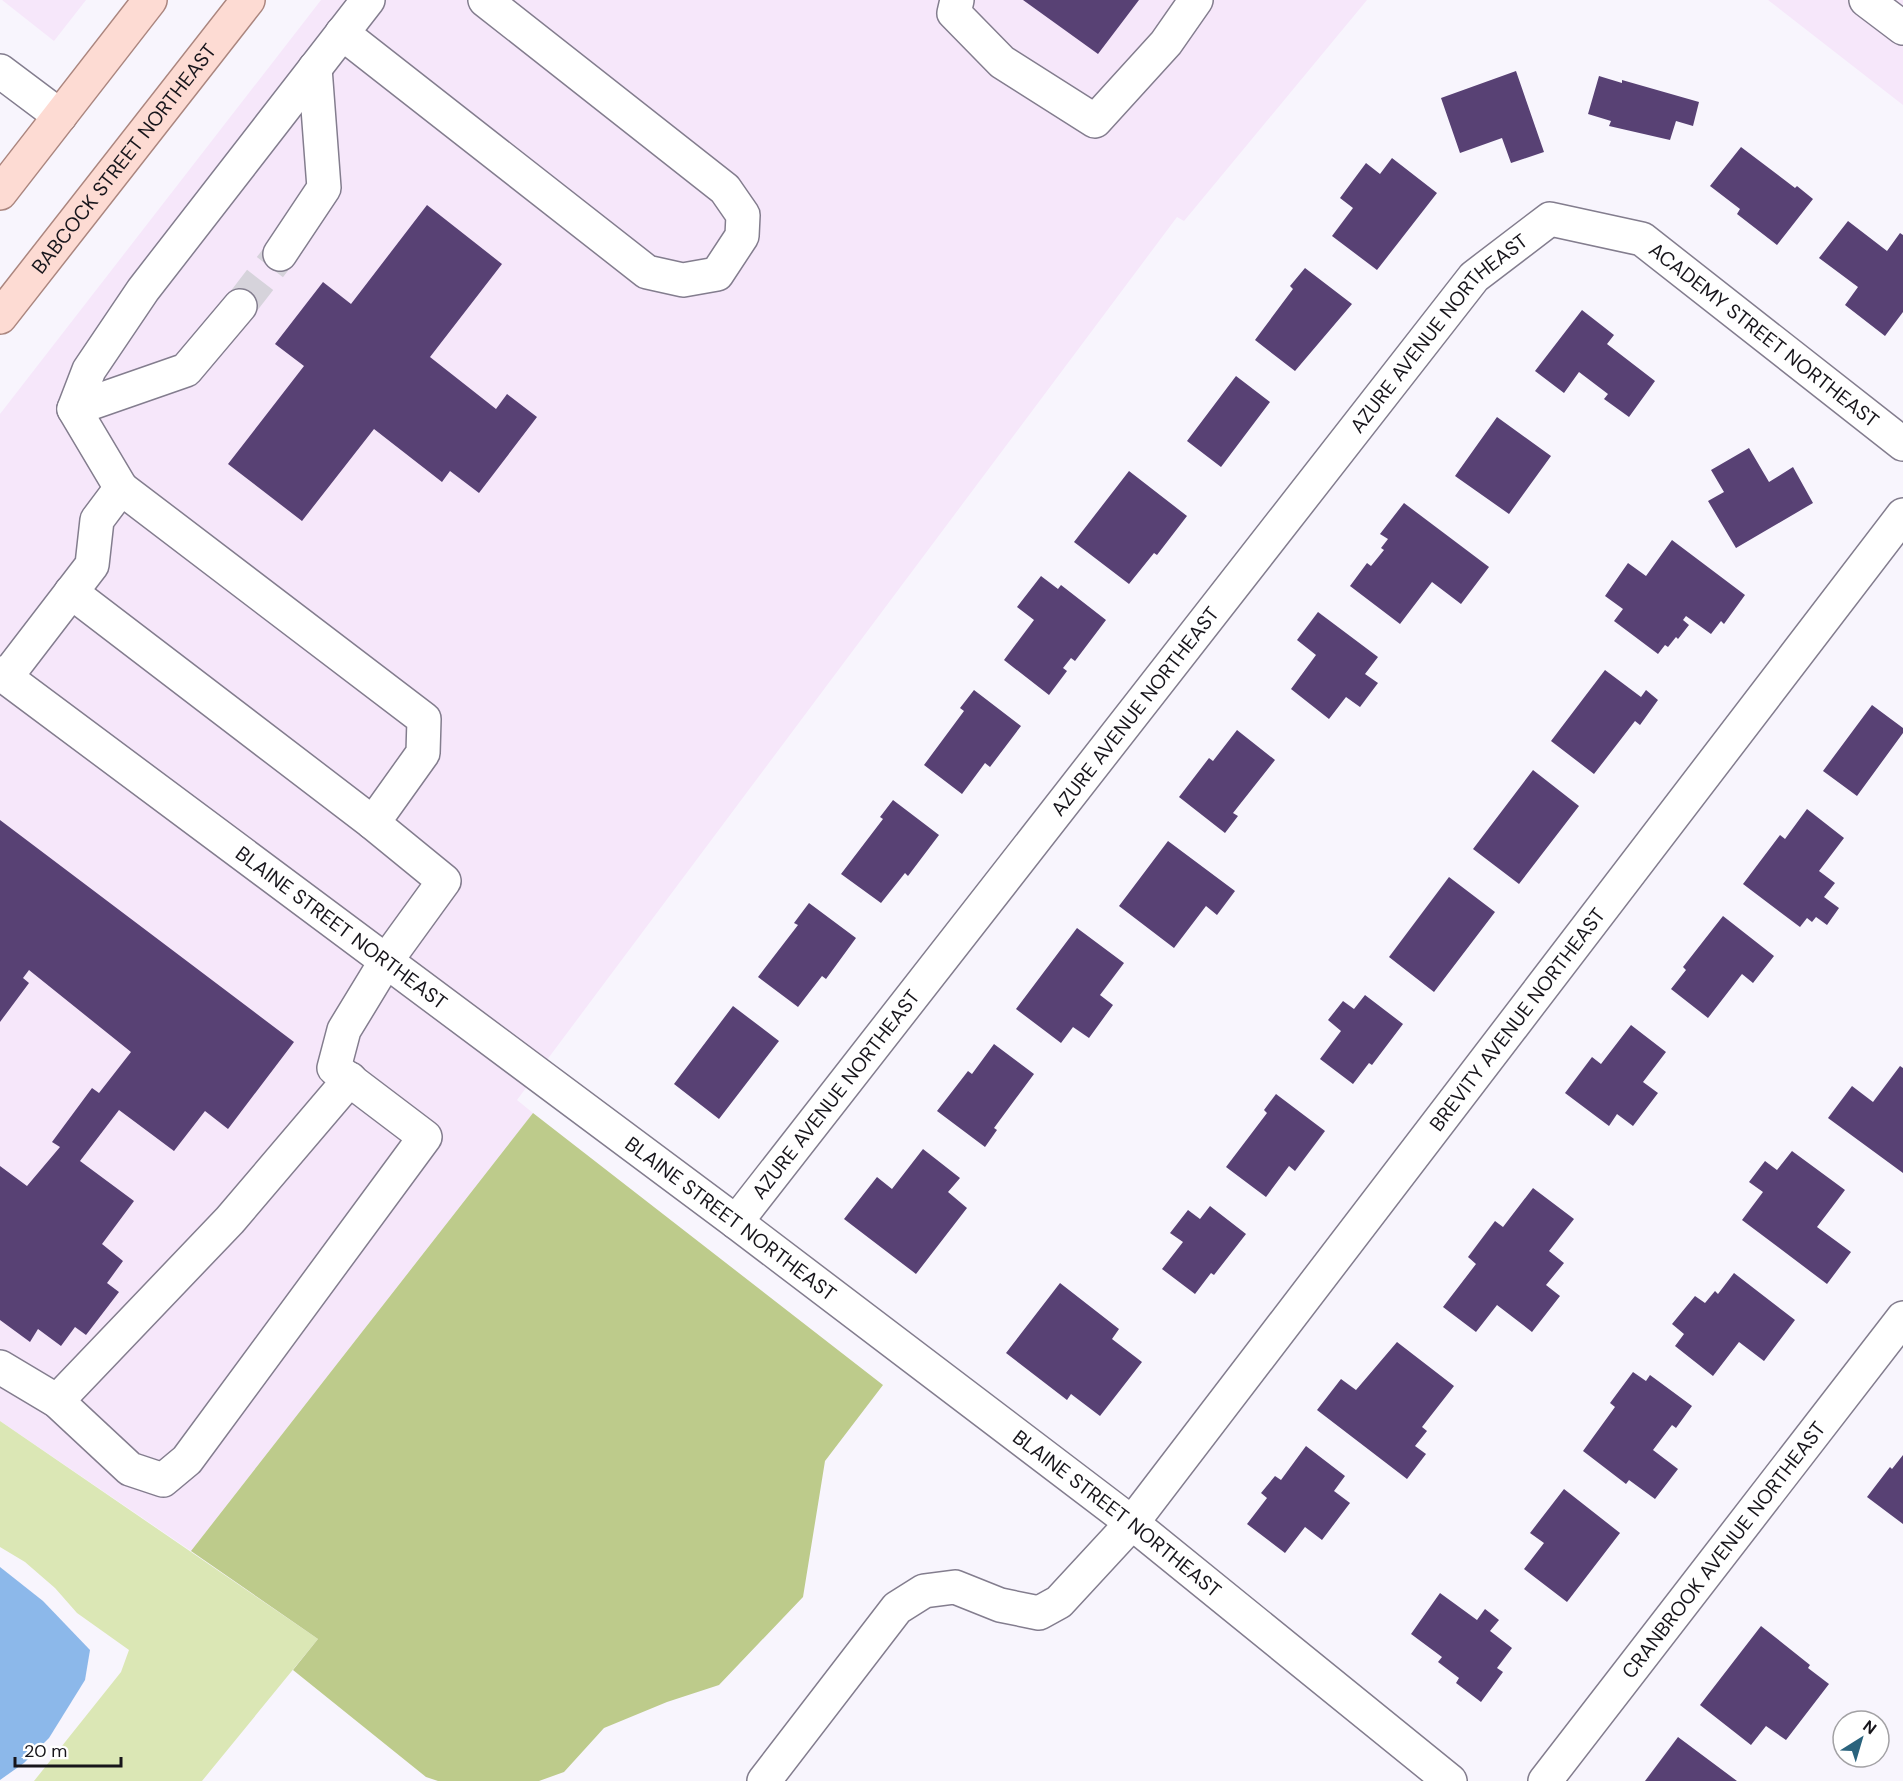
<svg xmlns="http://www.w3.org/2000/svg" width="1903" height="1781" viewBox="0 0 1903 1781" font-family="'DM Sans',sans-serif">
<rect width="100%" height="100%" fill="#f8f5fd"/>
<path fill="#f6e7fa" d="M2,0H86L54,41Z
M321,0H1367L1184,221L1177,217L517,1100L533,1113L191,1551L0,1421V414Z
M1768,0H1903V105Z"/>
<path fill="#dbe7b5" d="M0,1421L318,1639L202,1781H34L121,1672L129,1650L77,1613L55,1588L25,1562L0,1547Z"/>
<path fill="#bdcb8b" d="M533,1113L883,1385L825,1461L803,1597L719,1685L667,1702L604,1728L564,1772L539,1781H438L426,1777L293,1670L318,1639L191,1551Z"/>
<path fill="#8cb8ea" d="M0,1567L43,1601L90,1650L85,1680L49,1738L24,1763L0,1780Z"/>
<path fill="#584174" d="M1023,0H1139L1098,54Z
M1516,71L1544,152L1511,163L1502,138L1460,153L1441,98Z
M1599,76L1622,83V80L1699,102L1693,126L1676,121L1670,140L1609,126L1611,121L1588,114Z
M1741,147L1795,188L1797,186L1813,199L1777,245L1737,214L1740,209L1710,186Z
M1392,158L1437,193L1377,270L1332,236L1353,208L1340,198L1366,163L1380,174Z
M427,205L502,264L430,357L496,409L507,394L537,417L479,493L450,471L442,482L374,429L302,521L228,464L304,366L275,344L323,282L351,304Z
M1848,221L1887,251L1900,233L1903,235V312L1885,336L1845,305L1858,287L1819,258Z
M1305,268L1352,304L1295,371L1255,340L1293,289L1290,286Z
M1582,310L1614,335L1607,344L1655,381L1629,417L1604,399L1608,394L1579,372L1564,393L1535,371Z
M1236,376L1270,402L1221,467L1187,441Z
M1497,417L1551,456L1509,514L1455,476Z
M1749,448L1769,482L1793,467L1813,503L1736,548L1708,501L1724,492L1711,470Z
M1129,471L1187,516L1157,555L1154,553L1129,584L1074,542Z
M1404,503L1489,567L1461,604L1432,582L1400,624L1350,586L1367,563L1371,566L1384,550L1381,548L1388,539L1380,534Z
M1672,540L1745,595L1724,624L1721,621L1711,634L1686,616L1683,620L1689,625L1678,639L1676,637L1668,647L1665,645L1658,654L1614,621L1623,609L1605,596L1628,563L1646,576Z
M1041,576L1058,589L1061,585L1106,620L1075,661L1071,658L1063,668L1067,671L1049,695L1004,660L1034,620L1017,607Z
M1318,612L1378,657L1365,674L1378,683L1360,707L1346,697L1329,719L1291,689L1316,655L1297,640Z
M1605,670L1641,697L1646,690L1658,700L1640,725L1635,721L1594,774L1551,741Z
M974,690L1021,726L990,767L985,763L962,794L924,765L964,711L960,708Z
M1872,705L1903,728V733L1857,796L1823,771Z
M1237,730L1275,760L1233,813L1238,816L1225,833L1179,797L1209,758L1213,761Z
M1533,770L1579,806L1519,884L1473,849Z
M893,800L939,835L908,876L905,873L881,903L841,874L883,819L880,817Z
M1807,809L1844,838L1819,871L1835,883L1824,897L1839,908L1827,925L1816,917L1812,922L1807,918L1800,927L1743,884L1780,835L1785,839Z
M0,820L294,1042L228,1129L205,1111L174,1151L119,1110L80,1161L134,1201L102,1244L123,1261L107,1283L119,1292L86,1335L75,1327L61,1346L38,1329L30,1342L0,1320V1166L27,1186L60,1147L52,1142L92,1088L99,1093L131,1052L29,970L23,978L29,983L0,1022Z
M1168,841L1235,891L1217,915L1206,906L1174,948L1119,906Z
M1449,877L1495,912L1434,992L1389,957Z
M809,903L856,938L826,979L822,976L798,1007L758,977L798,925L794,923Z
M1723,916L1774,956L1753,983L1742,974L1708,1018L1671,989L1686,970L1683,967Z
M1077,928L1124,963L1100,995L1113,1005L1089,1038L1073,1027L1061,1043L1016,1009Z
M1365,995L1403,1024L1372,1065L1369,1063L1353,1084L1320,1059L1341,1031L1328,1020L1343,1001L1354,1009Z
M733,1006L779,1041L719,1119L674,1084Z
M1631,1025L1666,1052L1643,1082L1658,1093L1633,1126L1617,1114L1609,1126L1565,1093L1592,1057L1601,1064Z
M994,1044L1034,1074L994,1128L997,1130L985,1147L937,1111L968,1071L972,1074Z
M1900,1066L1903,1068V1173L1828,1118L1852,1086L1873,1102Z
M1276,1094L1325,1131L1295,1171L1289,1166L1266,1197L1226,1167L1267,1113L1264,1110Z
M923,1149L960,1178L948,1192L967,1208L916,1274L844,1219L877,1177L892,1189Z
M1792,1151L1845,1190L1817,1227L1851,1252L1827,1284L1742,1220L1763,1192L1749,1182L1765,1161L1777,1170Z
M1533,1188L1574,1219L1549,1251L1564,1263L1546,1285L1560,1296L1532,1332L1497,1305L1476,1332L1443,1307L1476,1264L1468,1257L1495,1221L1503,1227Z
M1210,1206L1246,1234L1214,1275L1211,1273L1195,1294L1162,1269L1183,1242L1170,1233L1188,1210L1200,1219Z
M1734,1273L1795,1320L1764,1361L1739,1342L1713,1376L1675,1346L1684,1334L1672,1324L1695,1296L1705,1303L1715,1291L1718,1294Z
M1060,1283L1119,1329L1112,1339L1142,1362L1100,1416L1071,1394L1067,1400L1006,1353Z
M1397,1342L1454,1386L1422,1427L1427,1431L1415,1446L1426,1454L1407,1479L1317,1410L1341,1379L1356,1390Z
M1633,1372L1646,1381L1650,1375L1692,1406L1676,1428L1672,1425L1653,1450L1678,1469L1655,1499L1629,1480L1626,1484L1583,1451L1615,1407L1610,1403Z
M1306,1446L1345,1476L1334,1491L1350,1503L1322,1540L1305,1527L1285,1553L1247,1524L1267,1498L1261,1493L1275,1476L1281,1480Z
M1903,1455V1524L1867,1497L1890,1467L1892,1469Z
M1564,1489L1620,1533L1567,1602L1524,1569L1544,1543L1530,1533Z
M1440,1593L1477,1620L1485,1609L1499,1620L1490,1631L1512,1648L1497,1668L1503,1672L1481,1702L1456,1683L1459,1678L1438,1662L1442,1657L1411,1634Z
M1761,1626L1810,1665L1808,1668L1829,1684L1786,1740L1766,1726L1751,1745L1700,1705Z
M1678,1737L1737,1781H1645Z"/>
<g fill="none" stroke-linecap="round" stroke-linejoin="round">
<path stroke="#d6d3db" stroke-width="33" stroke-dasharray="33 16" stroke-linecap="butt" d="M240,306L280,254"/>
<g stroke="#837d8e" stroke-width="36">
<g id="minor">
<path d="M957,0L954,13L1002,62L1095,121L1166,43L1196,0"/>
<path d="M1866,0L1903,28"/>
<path d="M342,33L647,272L683,280L717,274L742,236L743,215L725,189L485,0"/>
<path d="M0,71L60,116"/>
<path d="M280,254L324,188L315,68"/>
<path d="M74,409L186,370L240,306"/>
<path d="M71,592L373,823"/>
<path id="s1" d="M0,673L736,1222L1132,1523L1450,1781"/>
<path d="M6,677L92,565L97,520L121,488L74,409L89,370L143,290L368,0"/>
<path id="s2" d="M736,1222L1474,277L1550,219L1642,239L1903,444"/>
<path d="M0,1367L57,1401L130,1469L163,1480L187,1460L425,1137L334,1068L344,1030L386,961L444,881L373,823L423,753L424,719L121,488"/>
<path d="M57,1401L230,1220L350,1079"/>
<path id="s3" d="M764,1781L897,1608L924,1591L955,1587L1000,1605L1039,1613L1059,1602L1132,1523L1903,515"/>
<path id="s4" d="M1545,1781L1903,1318"/>
</g>
</g>
<g stroke="#ab867f" stroke-width="36">
<g id="major">
<path d="M0,193L150,0"/>
<path id="s5" d="M0,317L248,0"/>
</g>
</g>
<use href="#minor" stroke="#fff" stroke-width="33"/>
<use href="#major" stroke="#fddbd3" stroke-width="33"/>
</g>
<g text-anchor="middle" stroke-width="6" stroke-linejoin="round" paint-order="stroke">
<g font-size="20" fill="#17151b" stroke="#fff">
<text dy="7" stroke="none"><textPath href="#s5" startOffset="201">BABCOCK STREET NORTHEAST</textPath></text>
<text dy="7" stroke="none"><textPath href="#s2" startOffset="1544">ACADEMY STREET NORTHEAST</textPath></text>
<text dy="7" stroke="none"><textPath href="#s2" startOffset="1134">AZURE AVENUE NORTHEAST</textPath></text>
<text dy="7" stroke="none"><textPath href="#s2" startOffset="648">AZURE AVENUE NORTHEAST</textPath></text>
<text dy="7" stroke="none"><textPath href="#s1" startOffset="426">BLAINE STREET NORTHEAST</textPath></text>
<text dy="7" stroke="none"><textPath href="#s3" startOffset="1134">BREVITY AVENUE NORTHEAST</textPath></text>
<text dy="7" stroke="none"><textPath href="#s2" startOffset="162">AZURE AVENUE NORTHEAST</textPath></text>
<text dy="7" stroke="none"><textPath href="#s1" startOffset="912">BLAINE STREET NORTHEAST</textPath></text>
<text dy="7" stroke="none"><textPath href="#s1" startOffset="1398">BLAINE STREET NORTHEAST</textPath></text>
<text dy="7" stroke="none"><textPath href="#s4" startOffset="292">CRANBROOK AVENUE NORTHEAST</textPath></text>
</g>
</g>
<g transform="translate(1861 1739) rotate(37)"><circle r="28" fill="#ffffff" stroke="#a2a1a4" stroke-width="1.5"/>
<path d="M0-4.5L10 22L0 15L-10 22Z" fill="#2a637d"/>
<text y="-9" font-size="16" font-weight="bold" text-anchor="middle" fill="#17151b">N</text>
</g>
<path d="M15 1757v9h106v-9" fill="none" stroke="#17151b" stroke-width="3"/>
<text x="24" y="1757" font-size="18" fill="#17151b" stroke="#ffffff" stroke-width="4.5" paint-order="stroke">20 m</text>
</svg>
